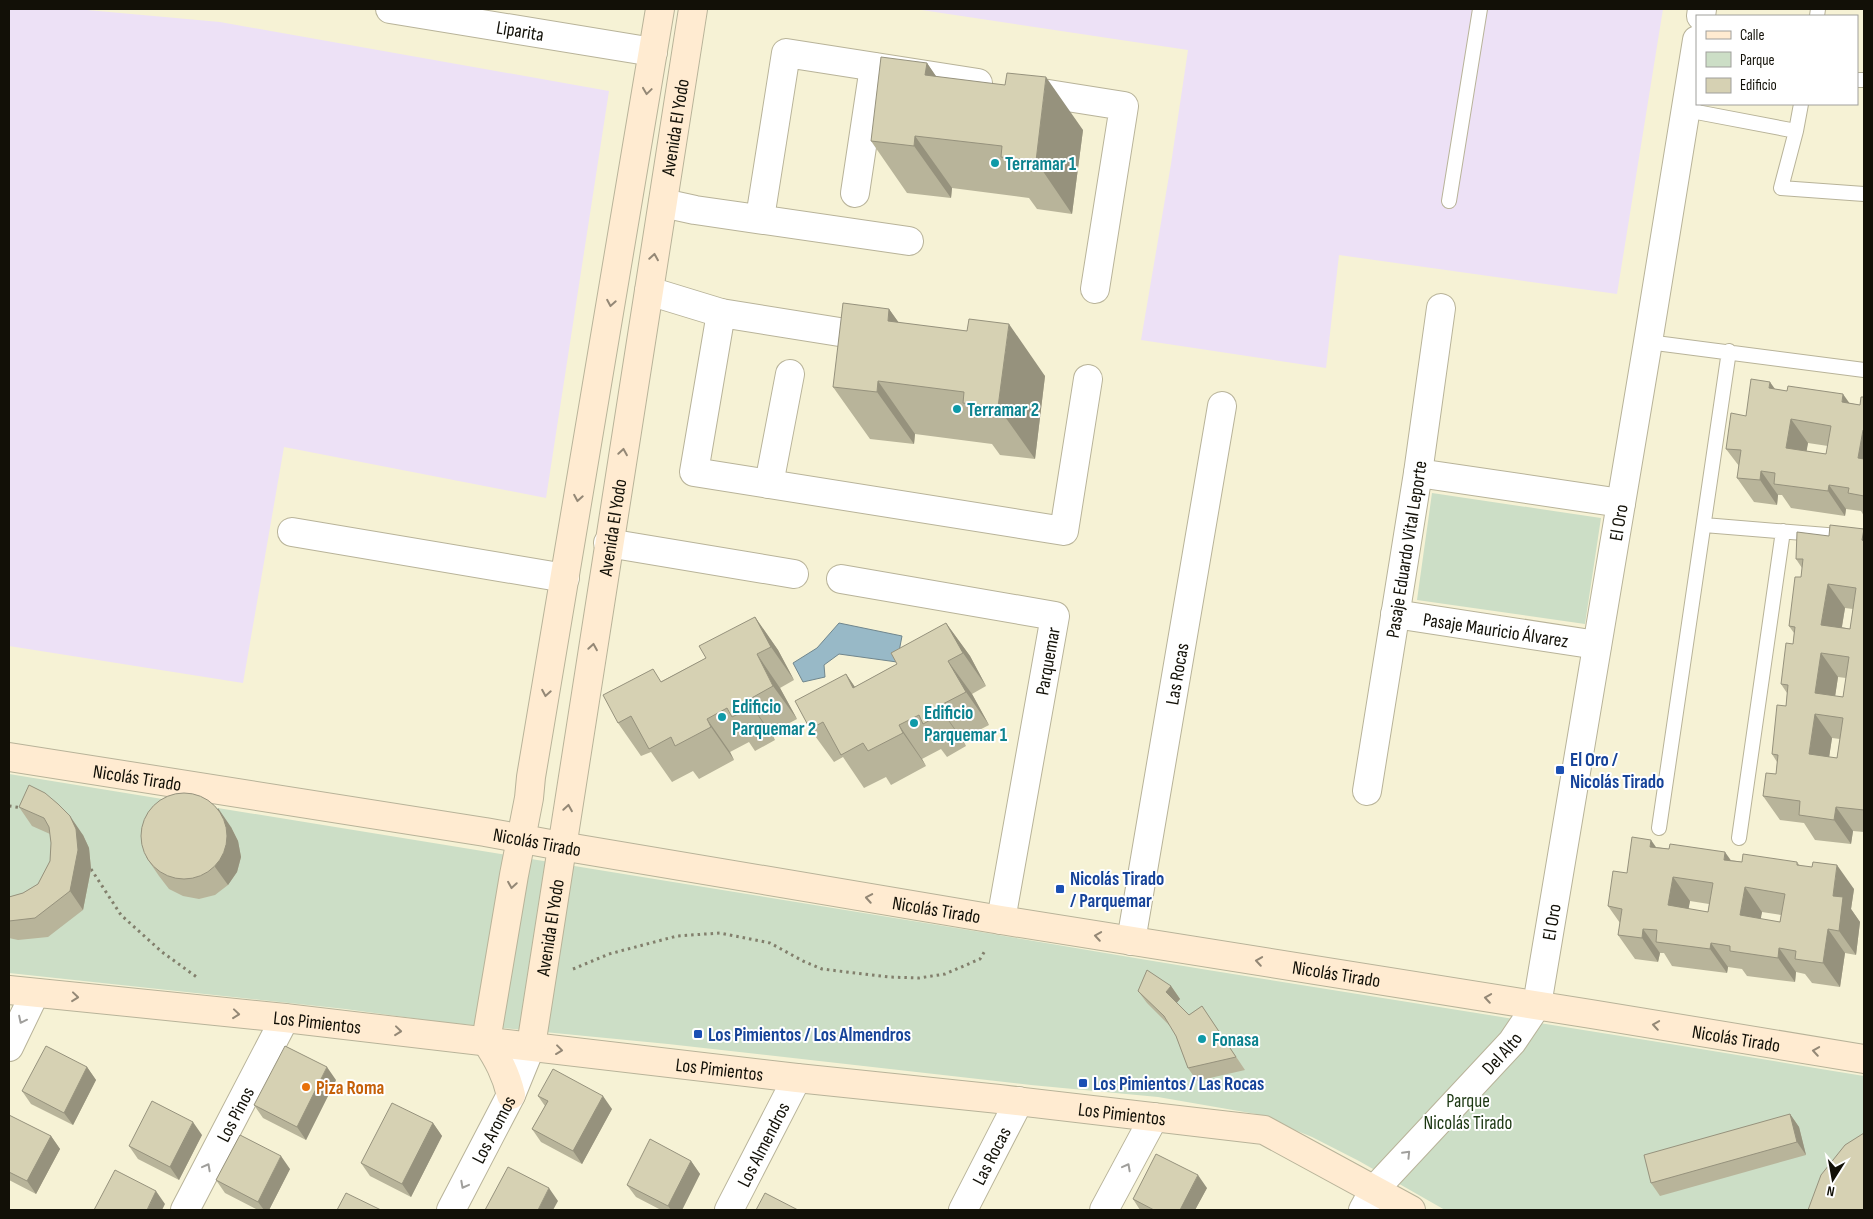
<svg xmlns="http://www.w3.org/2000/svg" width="1873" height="1219" viewBox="0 0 1873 1219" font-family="'Sofia Sans Condensed',sans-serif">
<rect width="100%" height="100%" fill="#f6f2d5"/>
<path fill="#ede1f6" d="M9,9H76L220,22L609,91L546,498L284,447L243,683L9,646Z
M915,9H1663L1617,294L1339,255L1326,368L1141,340L1171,164L1188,50Z"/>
<path fill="#ccdec6" d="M1432,493L1601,518L1585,624L1417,600Z
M9,774L993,934C1283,984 1574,1027 1864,1076V1210H1445L1359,1161L1312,1137L1256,1114L1158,1097L1031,1085L668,1044L441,1022L345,1009L9,973Z"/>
<path fill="#98b9c7" stroke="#70868d" d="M839,623L902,636L897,662L839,654L824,665L825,677L803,682L793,663L817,648Z"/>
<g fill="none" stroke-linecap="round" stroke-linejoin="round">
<g stroke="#b8b399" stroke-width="16">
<path id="lane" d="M1817,16L1818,9
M1857,80H1864
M1686,110L1796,131L1801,104
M1796,131L1781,188L1864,194
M1449,201L1480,9
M1648,342L1864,370
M1704,525L1864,538
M1659,828L1729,351
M1739,838L1783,531"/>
</g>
<g stroke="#b8b399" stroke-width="30">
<g id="street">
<path id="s1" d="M390,9L653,52"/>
<path d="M1701,16L1702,9"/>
<path d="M1023,90L1124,106L1095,289"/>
<path d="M855,193L874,67"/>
<path d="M663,203L695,210L909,241"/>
<path d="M760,218L786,53L978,83"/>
<path d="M649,291L721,313"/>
<path d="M877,338L721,313L694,472L1064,531L1088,379"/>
<path d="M1418,473L1621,503"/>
<path d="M769,484L790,374"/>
<path d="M292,532L565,578"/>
<path d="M608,543L794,574"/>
<path d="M841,579L1055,616L1001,920"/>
<path id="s2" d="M1395,614L1597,645"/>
<path id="s3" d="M1367,791L1418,473L1441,308"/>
<path id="s4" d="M1131,941L1222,406"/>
<path d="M9,1047L35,993"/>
<path id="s5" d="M185,1210L285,1018"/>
<path id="s6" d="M451,1210L511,1095L531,1046"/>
<path id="s7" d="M729,1210L797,1078"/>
<path id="s8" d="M963,1210L1019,1101"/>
<path d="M1104,1210L1154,1117"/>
<path id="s9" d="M1363,1210L1374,1190L1512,1042L1537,1005L1648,342L1697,40"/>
</g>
</g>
<g stroke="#b8b399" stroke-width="30">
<g id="secondary">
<path id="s10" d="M9,757L485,832L561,846L1001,920L1591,1014L1864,1059"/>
<path id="s11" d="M9,990L285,1018L797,1078L999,1099L1264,1130L1411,1210"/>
<path id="s12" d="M531,1046L693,9"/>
<path d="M511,1095C506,1074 498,1059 486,1041L514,875L529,798L531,777L660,9"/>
</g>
</g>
<path stroke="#827f6c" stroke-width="3" stroke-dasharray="2.5 4" stroke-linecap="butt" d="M9,806L23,808
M91,869L121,915L162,952L198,978
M573,969L609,954L677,936L720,933L770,943L803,961L822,969L889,977L919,978L945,974L980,959L986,949"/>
<use href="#lane" stroke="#fff" stroke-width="14"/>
<use href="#street" stroke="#fff" stroke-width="28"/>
<use href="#secondary" stroke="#ffebd1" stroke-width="28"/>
</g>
<path fill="#b8b49a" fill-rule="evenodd" d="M927,63L936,77L1083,130L1072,214L1037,209L1029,198L952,188L951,198L907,193L871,141Z
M889,309L899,323L967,331L1045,376L1035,459L1000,455L992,444L915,434L914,444L870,439L833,387Z
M1775,389L1860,405L1864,397V516L1861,511L1846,509L1845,516L1791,508L1782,495H1778L1777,505L1754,502L1737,478L1739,466L1726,449L1746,416ZM1808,443L1828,446L1826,454L1806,451Z
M1864,530V832L1853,831L1851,844L1815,840L1804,823L1780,820L1763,796L1776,774L1777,762L1772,754L1786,706L1787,693L1781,684L1793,644L1794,633L1789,626L1801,577L1802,568L1796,559L1829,536ZM1845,608L1853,609L1850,629L1842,627ZM1838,677L1846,678L1843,697L1835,696ZM1832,738L1840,739L1837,758L1829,757Z
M755,617L778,650L794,680L780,688L797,719L771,733L775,740L755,751L749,742L730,752L734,760L699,779L693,771L672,782L651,752L641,756L618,723L662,681L706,658Z
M946,623L970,656L986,686L972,694L989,725L962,739L966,746L947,757L941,749L922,759L926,766L891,785L886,777L864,788L843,757L834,762L810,729L846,674L855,687L897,664Z
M19,807L83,835L89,848L91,869L83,910L48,937L18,940L9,938V897L23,893L38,884L50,861L51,843L50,834L32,826Z
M231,827L238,841L241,857L237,872L228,885L215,895L199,899L183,896L169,889L159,876L146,857Z
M1657,847L1742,862H1797L1800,866L1854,889L1851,909L1860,922L1856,955L1845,953L1840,987L1812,983L1805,974L1796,972L1795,982L1747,976L1742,969L1728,967L1727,973L1672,966L1664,953H1660L1658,962L1635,959L1618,935L1620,923L1608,906L1627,873ZM1690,901L1709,904L1708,912L1688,909ZM1762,912L1781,915L1780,922L1760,919Z
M1171,986L1180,999L1176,1003L1189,1015L1202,1006L1245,1070L1197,1081L1188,1068L1176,1036L1171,1027L1147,1003L1138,991Z
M87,1067L96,1080L73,1125L31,1104L22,1091Z
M336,1080L306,1140L263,1118L254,1105Z
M538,1096L612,1109L582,1164L541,1142L532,1129L545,1106Z
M1790,1114L1799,1127L1806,1155L1660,1196L1651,1183Z
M9,1116L51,1136L60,1149L36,1194L9,1180Z
M433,1123L442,1136L411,1197L370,1176L361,1163Z
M202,1135L179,1180L138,1159L129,1146Z
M691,1161L700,1174L682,1210H661L636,1197L627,1185Z
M290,1169L269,1210H258L225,1193L216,1180Z
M1207,1188L1195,1210H1140L1133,1199Z"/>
<path fill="#96927d" d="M927,63L963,115L925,75Z
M1046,77L1083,130L1072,214L1036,161Z
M915,136L952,188L951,198L914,146Z
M889,309L926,361L888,321Z
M1009,324L1045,376L1035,459L998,407Z
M878,381L915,434L914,444L877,392Z
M1770,382L1787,406L1769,388Z
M1843,394L1860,418L1842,402Z
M1791,419L1808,443L1803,472L1786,448Z
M1863,430L1864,432V466L1858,458Z
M1761,471L1778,495L1777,505L1760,480Z
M1829,485L1846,509L1845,516L1828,491Z
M1864,529V543L1862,540Z
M1828,584L1845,608L1838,649L1821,625Z
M755,617L778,650L794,680L771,647Z
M946,623L970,656L986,686L963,653Z
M1821,653L1838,677L1832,717L1815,693Z
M757,654L780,688L797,719L773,686Z
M948,661L972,694L989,725L966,692Z
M846,674L869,708L853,688Z
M748,700L771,733L775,740L752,707Z
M939,706L962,739L966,746L943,713Z
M1815,714L1832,738L1826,778L1809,754Z
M707,719L730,752L734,760L711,727Z
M899,725L922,759L926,766L903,733Z
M1836,807L1853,831L1851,844L1834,820Z
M218,808L231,827L238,841L241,857L237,872L228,885L215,867Z
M70,816L83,835L89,848L91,869L83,910L70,891Z
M1651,840L1668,864L1650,847Z
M1725,852L1742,876L1724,860Z
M1837,865L1854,889L1851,909L1860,922L1856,955L1839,931L1833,896Z
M1673,877L1690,901L1685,929L1668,905Z
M1745,887L1762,912L1757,940L1740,915Z
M1643,929L1660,953L1658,962L1642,938Z
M1828,929L1845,953L1840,987L1823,963Z
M1711,943L1728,967L1727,973L1710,949Z
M1779,948L1796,972L1795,982L1778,958Z
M1171,986L1180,999L1175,1005L1166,992Z
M87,1067L96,1080L73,1125L64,1113Z
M327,1067L336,1080L306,1140L297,1127Z
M603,1096L612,1109L582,1164L573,1151Z
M1790,1114L1799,1127L1806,1155L1797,1142Z
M193,1122L202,1135L179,1180L170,1167Z
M433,1123L442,1136L411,1197L402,1184Z
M51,1136L60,1149L36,1194L27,1181Z
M281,1156L290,1169L269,1210H264L258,1202Z
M691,1161L700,1174L682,1210H671L668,1206Z
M1198,1175L1207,1188L1195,1210H1180Z
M549,1188L558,1201L553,1210H538Z
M156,1191L165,1204L162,1210H147Z"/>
<path fill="#d6d1b3" stroke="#96927d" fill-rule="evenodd" d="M881,57L927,63L925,75L1005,85L1007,73L1046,77L1036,161L1001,157L1002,146L915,136L914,146L871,141Z
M843,303L889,309L888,321L967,331L969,319L1009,324L998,407L963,403L964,392L878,381L877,392L833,387Z
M1751,379L1770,382L1769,388L1787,391L1788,386L1843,394L1842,402L1860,405L1861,397H1864V430H1863L1858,458L1864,459V496L1848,493L1849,488L1829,485L1828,491L1774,484L1775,473L1761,471L1760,480L1737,478L1741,450L1726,449L1731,413L1746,416ZM1791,419L1831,426L1826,454L1786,448Z
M1830,525L1864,529L1862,540L1864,541V810L1836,807L1834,820L1799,815L1800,801L1763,796L1766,773L1776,774L1778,755L1772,754L1777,705L1786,706L1788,685L1781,684L1786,643L1793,644L1795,627L1789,626L1795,577H1801L1803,559H1796L1797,532L1829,536ZM1828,584L1856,588L1850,629L1821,625ZM1821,653L1849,657L1843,697L1815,693ZM1815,714L1843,718L1837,758L1809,754Z
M755,617L771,647L757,654L773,686L748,700L752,707L732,717L727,708L707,719L711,727L675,746L671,737L649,749L631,716L618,723L603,695L653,669L661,682L706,658L699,646Z
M946,623L963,653L948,661L966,692L939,706L943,713L923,724L919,715L899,725L903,733L868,751L863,743L841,755L823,722L810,729L795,701L846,674L853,688L897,664L891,653Z
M29,785L45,793L58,804L70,816L76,829L78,850L70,891L35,918L9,921V897L23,893L38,884L50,861L51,843L49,827L44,818L19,807Z
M141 836a43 43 0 1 1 86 0a43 43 0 1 1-86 0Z
M1632,837L1651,840L1650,847L1669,849L1670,844L1725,852L1724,860L1742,862L1743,854L1797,862V865L1812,867L1813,862L1837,865L1833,896L1843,897L1839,931L1828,929L1823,963L1795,959L1796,951L1779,948L1778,958L1730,951V946L1711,943L1710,949L1656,942L1657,930L1643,929L1642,938L1618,935L1622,909L1608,906L1613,871L1627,873ZM1673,877L1713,883L1708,912L1668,905ZM1745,887L1785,894L1780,922L1740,915Z
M1147,970L1171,986L1166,992L1189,1015L1202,1006L1236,1057L1188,1068L1176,1036L1164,1016L1138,991Z
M46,1046L87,1067L64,1113L22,1091Z
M285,1046L327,1067L297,1127L254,1105Z
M553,1069L603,1096L573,1151L532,1129L548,1101L538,1096Z
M152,1101L193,1122L170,1167L129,1146Z
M392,1103L433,1123L402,1184L361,1163Z
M1790,1114L1797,1142L1651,1183L1644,1155Z
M9,1115L51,1136L27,1181L9,1172Z
M1864,1133V1210H1808L1821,1175L1845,1145Z
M240,1135L281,1156L258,1202L216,1180Z
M650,1139L691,1161L668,1206L627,1185Z
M1156,1154L1198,1175L1180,1210H1154L1133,1199Z
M508,1167L549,1188L538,1210H485Z
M115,1170L156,1191L147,1210H94Z
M346,1193L381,1210H337Z
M765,1193L798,1210H756Z"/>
<defs><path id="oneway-chevron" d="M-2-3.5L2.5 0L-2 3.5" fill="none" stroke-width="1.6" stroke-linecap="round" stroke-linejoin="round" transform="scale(1.25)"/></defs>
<g stroke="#948876">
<use href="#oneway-chevron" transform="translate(647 91) rotate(98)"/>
<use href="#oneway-chevron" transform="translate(654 257) rotate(-81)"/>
<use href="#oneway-chevron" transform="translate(611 303) rotate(100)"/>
<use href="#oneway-chevron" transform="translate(623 452) rotate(-81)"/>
<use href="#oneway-chevron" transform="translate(578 498) rotate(100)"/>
<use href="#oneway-chevron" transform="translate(593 647) rotate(-81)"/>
<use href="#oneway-chevron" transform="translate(546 693) rotate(100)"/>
<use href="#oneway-chevron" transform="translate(568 808) rotate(-81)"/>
<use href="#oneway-chevron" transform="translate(512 885) rotate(99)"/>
<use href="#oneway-chevron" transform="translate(869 898) rotate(-170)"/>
<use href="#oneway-chevron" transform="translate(1098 936) rotate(-171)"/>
<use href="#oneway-chevron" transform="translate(1259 961) rotate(-171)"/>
<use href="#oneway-chevron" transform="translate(75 997) rotate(6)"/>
<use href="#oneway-chevron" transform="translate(1488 998) rotate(-171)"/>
<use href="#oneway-chevron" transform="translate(236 1014) rotate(6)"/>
<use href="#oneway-chevron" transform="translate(1656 1025) rotate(-171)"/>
<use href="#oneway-chevron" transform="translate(398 1031) rotate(6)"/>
<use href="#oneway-chevron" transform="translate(559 1050) rotate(7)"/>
<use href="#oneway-chevron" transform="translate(1816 1051) rotate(-171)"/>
</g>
<g stroke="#a09f9c">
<use href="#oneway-chevron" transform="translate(22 1020) rotate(116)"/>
<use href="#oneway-chevron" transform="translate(1407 1154) rotate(-46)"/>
<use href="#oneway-chevron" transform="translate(207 1167) rotate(-62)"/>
<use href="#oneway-chevron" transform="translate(1127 1167) rotate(-62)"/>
<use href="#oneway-chevron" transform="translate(464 1185) rotate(118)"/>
</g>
<g fill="#0f9aa8" stroke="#fff" stroke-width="2">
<circle cx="995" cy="163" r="5"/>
<circle cx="957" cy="409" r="5"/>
<circle cx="722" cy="717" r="5"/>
<circle cx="914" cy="723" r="5"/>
<circle cx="1202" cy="1039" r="5"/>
</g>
<g fill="#1a4fb4" stroke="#fff" stroke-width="2">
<rect x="1555" y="765" width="10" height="10" rx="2.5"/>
<rect x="1055" y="884" width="10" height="10" rx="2.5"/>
<rect x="693" y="1029" width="10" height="10" rx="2.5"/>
<rect x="1078" y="1078" width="10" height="10" rx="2.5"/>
</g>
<circle fill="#e8710a" stroke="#fff" stroke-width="2" cx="306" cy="1087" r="5"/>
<g text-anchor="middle" stroke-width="4" stroke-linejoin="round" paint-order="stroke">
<g font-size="19" fill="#121007" stroke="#fff">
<text dy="7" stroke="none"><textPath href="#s1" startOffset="132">Liparita</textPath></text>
<text dy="7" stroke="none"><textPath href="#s12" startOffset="930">Avenida El Yodo</textPath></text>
<text dy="7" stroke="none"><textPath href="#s9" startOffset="759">El Oro</textPath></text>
<text dy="7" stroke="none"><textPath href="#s12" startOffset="525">Avenida El Yodo</textPath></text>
<text dy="7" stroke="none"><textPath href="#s3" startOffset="245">Pasaje Eduardo Vital Leporte</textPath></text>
<text dy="7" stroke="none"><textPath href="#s2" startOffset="102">Pasaje Mauricio Álvarez</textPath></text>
<text transform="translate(1047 661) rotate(-80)" y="7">Parquemar</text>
<text dy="7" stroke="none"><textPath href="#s4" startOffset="271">Las Rocas</textPath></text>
<text dy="7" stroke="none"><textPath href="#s10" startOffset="130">Nicolás Tirado</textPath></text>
<text dy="7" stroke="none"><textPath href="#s10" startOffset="535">Nicolás Tirado</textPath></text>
<text dy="7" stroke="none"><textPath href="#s10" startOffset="940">Nicolás Tirado</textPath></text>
<text dy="7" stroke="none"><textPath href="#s9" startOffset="354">El Oro</textPath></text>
<text dy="7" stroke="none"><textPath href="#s12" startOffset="120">Avenida El Yodo</textPath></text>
<text dy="7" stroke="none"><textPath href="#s10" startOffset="1345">Nicolás Tirado</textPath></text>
<text dy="7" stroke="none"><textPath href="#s11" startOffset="310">Los Pimientos</textPath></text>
<text dy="7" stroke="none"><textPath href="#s10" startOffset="1750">Nicolás Tirado</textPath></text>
<text dy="7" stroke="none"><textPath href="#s9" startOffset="210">Del Alto</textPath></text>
<text dy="7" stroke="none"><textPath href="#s11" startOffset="715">Los Pimientos</textPath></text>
<text dy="7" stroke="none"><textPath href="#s11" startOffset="1120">Los Pimientos</textPath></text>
<text dy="7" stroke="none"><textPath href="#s5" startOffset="108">Los Pinos</textPath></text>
<text dy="7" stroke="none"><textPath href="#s6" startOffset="91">Los Aromos</textPath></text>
<text dy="7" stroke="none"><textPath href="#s7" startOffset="74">Los Almendros</textPath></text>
<text dy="7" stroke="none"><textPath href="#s8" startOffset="61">Las Rocas</textPath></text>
</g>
<g font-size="19" font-weight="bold" fill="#0d838f" stroke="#fff" text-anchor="start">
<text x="1005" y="170">Terramar 1</text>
<text x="967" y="416">Terramar 2</text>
<text x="732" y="713">Edificio<tspan x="732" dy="22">Parquemar 2</tspan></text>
<text x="924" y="719">Edificio<tspan x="924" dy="22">Parquemar 1</tspan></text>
<text x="1212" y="1046">Fonasa</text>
</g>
<g font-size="19" font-weight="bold" fill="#164399" stroke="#fff" text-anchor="start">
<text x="1570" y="766">El Oro /<tspan x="1570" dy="22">Nicolás Tirado</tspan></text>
<text x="1070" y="885">Nicolás Tirado<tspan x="1070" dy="22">/ Parquemar</tspan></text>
<text x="708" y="1041">Los Pimientos / Los Almendros</text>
<text x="1093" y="1090">Los Pimientos / Las Rocas</text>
</g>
<g font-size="19" font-weight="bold" fill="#c56008" stroke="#fff" text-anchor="start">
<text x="316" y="1094">Piza Roma</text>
</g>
<g font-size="19" fill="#1b3711" stroke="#fff">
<text x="1468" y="1107">Parque<tspan x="1468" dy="22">Nicolás Tirado</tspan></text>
</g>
</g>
<rect width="1873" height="1219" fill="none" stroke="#121007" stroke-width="20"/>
<rect x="1696" y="15" width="162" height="90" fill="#ffffff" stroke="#a09f9c"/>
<rect x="1706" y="31" width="25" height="8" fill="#ffebd1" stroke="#a09f9c"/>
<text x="1740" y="40" font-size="15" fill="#121007">Calle</text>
<rect x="1706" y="52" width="25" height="15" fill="#ccdec6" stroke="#a09f9c"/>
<text x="1740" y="65" font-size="15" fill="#121007">Parque</text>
<rect x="1706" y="78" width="25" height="15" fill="#d6d1b3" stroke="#a09f9c"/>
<text x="1740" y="90" font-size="15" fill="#121007">Edificio</text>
<g transform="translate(1833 1179) rotate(191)" stroke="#ffffff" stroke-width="4" paint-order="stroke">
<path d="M0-4L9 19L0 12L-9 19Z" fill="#121007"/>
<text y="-8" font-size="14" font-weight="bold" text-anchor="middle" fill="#121007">N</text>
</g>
</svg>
